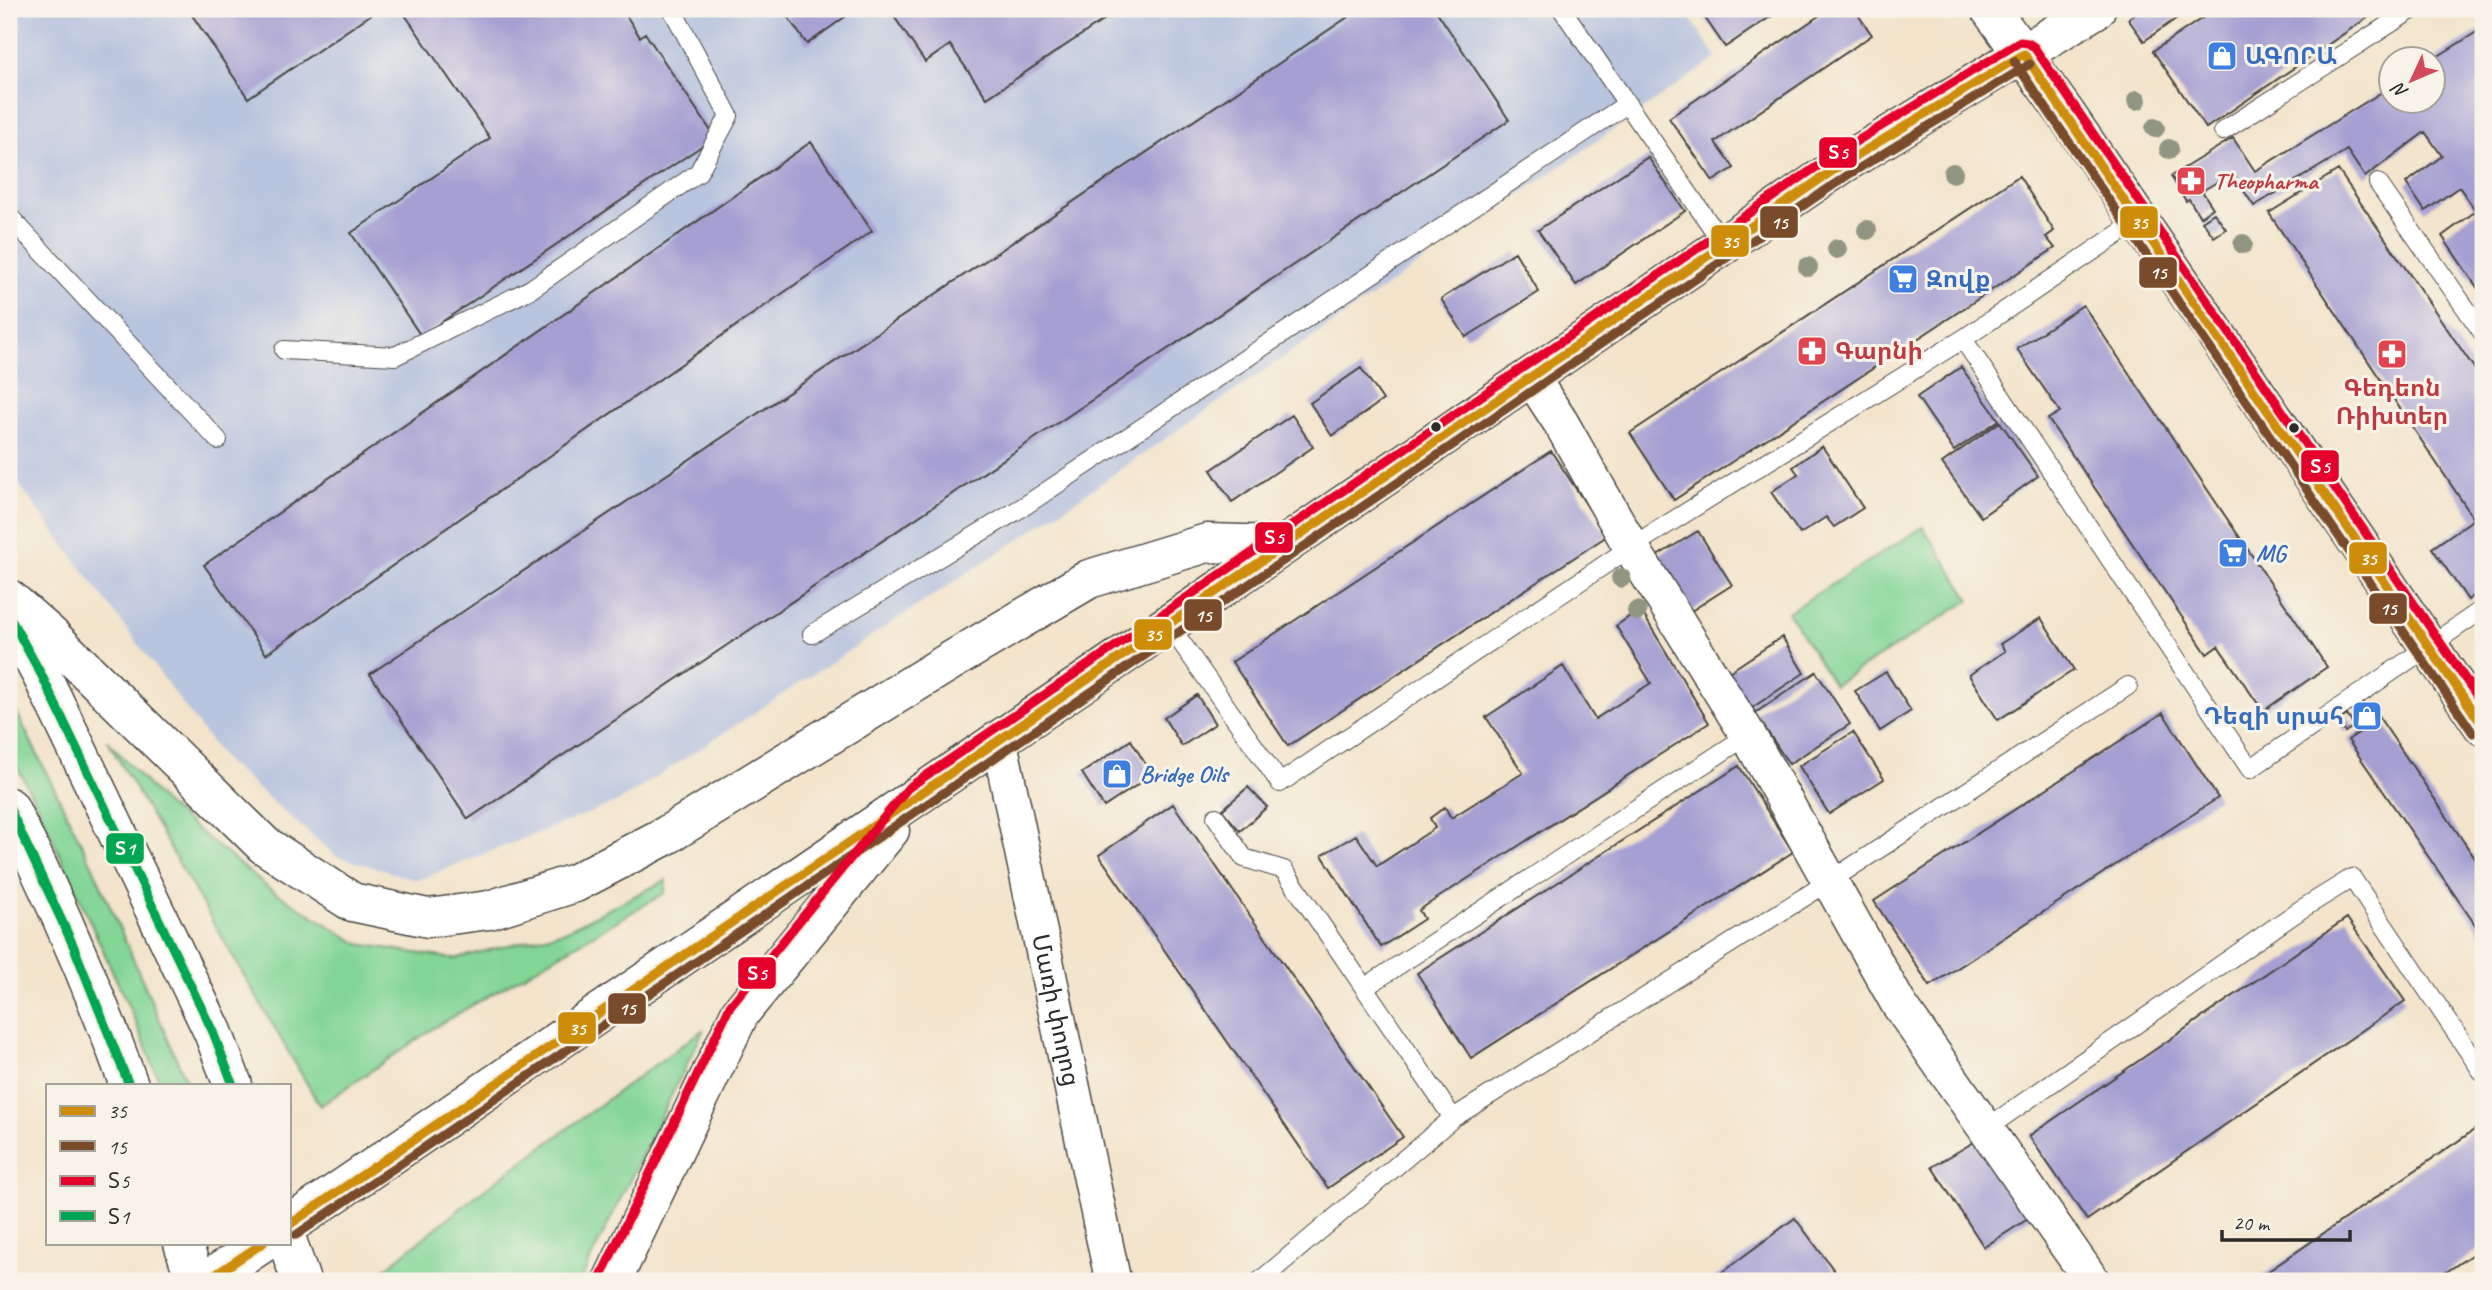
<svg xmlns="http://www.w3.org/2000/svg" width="2492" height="1290" viewBox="0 0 2492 1290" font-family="Caveat,'Noto Sans Armenian',sans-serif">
<rect width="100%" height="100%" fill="#f7f3e8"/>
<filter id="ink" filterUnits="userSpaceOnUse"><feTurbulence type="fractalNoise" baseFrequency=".0143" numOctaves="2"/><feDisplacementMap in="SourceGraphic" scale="14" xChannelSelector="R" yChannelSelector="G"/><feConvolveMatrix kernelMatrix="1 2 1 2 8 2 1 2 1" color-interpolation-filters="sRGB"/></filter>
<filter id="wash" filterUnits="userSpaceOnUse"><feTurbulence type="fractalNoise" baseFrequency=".00686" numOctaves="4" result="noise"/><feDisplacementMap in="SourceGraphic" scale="28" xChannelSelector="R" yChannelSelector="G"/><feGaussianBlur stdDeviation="1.57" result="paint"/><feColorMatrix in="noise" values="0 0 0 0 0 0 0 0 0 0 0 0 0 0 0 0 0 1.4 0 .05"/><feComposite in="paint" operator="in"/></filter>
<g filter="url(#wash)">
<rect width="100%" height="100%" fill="#f3e4cb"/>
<path fill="#b9c4de" d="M9,9H1684L1717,58L1027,534L620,801L417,880L336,856L225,761L9,471Z"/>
<path fill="#83d596" stroke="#578060" stroke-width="2" d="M1923,527L1970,600L1834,685L1788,612Z
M9,697L93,867L188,1085H161L136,1023L40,811L9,751Z
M107,740L163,802L270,889L359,944L454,959L565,931L666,880L665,893L435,1027L320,1106Z
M704,1029L580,1281H380V1273L478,1194Z"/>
<g id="blocks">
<path fill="#a59fd2" d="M188,9H379L248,98Z
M401,9H622L640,37L645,33L715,137L421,336L351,233L490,138Z
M782,9H856L807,44Z
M889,9H1120L987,98L950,45L925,62Z
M1360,9H1435L1509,120L468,819L370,674Z
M1699,9H1782L1725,47Z
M1829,9H1854L1872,35L1715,142L1734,168L1713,181L1669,118Z
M2143,9H2190L2144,41L2128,19Z
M2216,9H2380L2206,128L2153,51Z
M2483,28V296L2442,236L2476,211L2459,187L2425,211L2406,183L2442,156L2425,132L2365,177L2347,150L2254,206L2232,173L2202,191L2213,208L2200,217L2189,199L2186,201L2171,176L2233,138L2255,171L2390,87V102H2432V60Z
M811,142L872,231L266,654L204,565Z
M1648,157L1685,211L1576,285L1538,230Z
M2338,170L2483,381V589L2468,600L2432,548L2474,519L2269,213Z
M2019,176L2054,231L2046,237L2055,248L1674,500L1630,433Z
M2214,213L2226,229L2214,237L2202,221Z
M1515,252L1539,292L1466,337L1441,299Z
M2083,305L2327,667L2263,711L2218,646L2207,654L2048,419L2060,412L2017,349Z
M1961,367L1999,420L1954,451L1917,397Z
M1361,368L1383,400L1332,436L1310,403Z
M1292,415L1313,447L1232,502L1211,470Z
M2000,422L2038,476L1981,517L1942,463Z
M1822,446L1863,508L1834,527L1826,517L1800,534L1771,492L1798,474L1793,467Z
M1551,451L1607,536L1288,746L1232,662Z
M1698,531L1732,585L1691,611L1657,556Z
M1640,609L1709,723L1419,910L1424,919L1381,947L1322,855L1356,835L1377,866L1435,828L1430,818L1445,807L1451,818L1523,773L1486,717L1563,666L1595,719L1651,683L1616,626Z
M2041,618L2074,670L1998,720L1969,675L2005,651L2000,644Z
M1782,637L1804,673L1750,709L1726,674Z
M1816,672L1850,724L1789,764L1755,713Z
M1886,672L1911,711L1880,731L1855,691Z
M1197,695L1215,724L1182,746L1164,718Z
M2370,704L2483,870V936L2348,740L2364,729L2354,715Z
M2163,713L2218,798L1930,986L1874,901Z
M2347,715L2354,726L2345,732L2338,721Z
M1853,732L1884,779L1829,814L1799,766Z
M1131,740L1152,775L1104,807L1082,773Z
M1739,766L1793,852L1471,1058L1417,973Z
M1248,787L1267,807L1240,831L1222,810Z
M1173,804L1403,1137L1328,1188L1099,855Z
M2347,918L2405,1001L2087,1220L2029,1136Z
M2483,1124V1247L2433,1281H2254Z
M1979,1139L2031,1217L1984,1247L1932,1167Z
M1795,1218L1842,1281H1710Z"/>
</g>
</g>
<g filter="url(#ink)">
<use href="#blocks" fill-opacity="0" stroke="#494743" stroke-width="2"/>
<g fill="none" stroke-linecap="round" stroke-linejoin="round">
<g stroke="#494743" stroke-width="20">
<path id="lane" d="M1562,9L1724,245
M2223,131L2413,9
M2378,183L2483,333
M9,216L218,440
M1963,339L2250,769L2483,609
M284,350L395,356L531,289L698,173L729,116L672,9
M1169,625L1280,783L1631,547L1963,339L2139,220
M812,634L1026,505L1627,104
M1216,817L1244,858L1284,870L1453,1118L1260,1281
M1364,988L1748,735
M1453,1118L1830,881L2128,686
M1987,1128L2300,910L2352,878L2483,1073
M2478,1281L2483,1278"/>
</g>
<g stroke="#494743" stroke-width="38">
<g id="street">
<path d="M1531,377L1561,423L1631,547L1748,735L1898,1003L2092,1281"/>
<path id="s1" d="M999,740L1113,1281"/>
</g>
</g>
<g stroke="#494743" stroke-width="41">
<path id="secondary" d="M1990,9L2066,114L2483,726
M9,599L50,635L264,845L352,902L428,918L489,910L575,883L667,835L949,662L1089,579L1207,543L1284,545
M289,1225L1841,165L2096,9
M206,1281L263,1243
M612,1281L740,1013L890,830"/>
</g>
<g stroke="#494743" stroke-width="41">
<path id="primary" d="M9,616L41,674L213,1032L233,1085
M9,807C54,897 95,991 129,1085
M183,1243L195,1281
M288,1243L301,1281"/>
</g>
<use href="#lane" stroke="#fff" stroke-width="18"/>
<use href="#street" stroke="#fff" stroke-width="35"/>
<use href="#secondary" stroke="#fff" stroke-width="38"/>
<use href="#primary" stroke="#fff" stroke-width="38"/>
<g stroke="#f7f3e8" stroke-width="14">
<path id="bus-1" d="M2024,54L2483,726
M289,1225L1841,165L2024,54
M206,1281L263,1243"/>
</g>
<g stroke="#f7f3e8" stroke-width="14">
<path id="bus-2" d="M2014,61L2473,733
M296,1235L1848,175L2030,64"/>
</g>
<g stroke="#f7f3e8" stroke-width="14">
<path id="bus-3" d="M601,1276L730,1006L908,788L1834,155L2020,42L2028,43L2034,47L2483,705"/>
</g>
<g stroke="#f7f3e8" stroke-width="14">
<path id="bus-4" d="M9,616L41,674L213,1032L233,1085
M9,807L73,945L129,1085"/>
</g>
<use href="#bus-1" stroke="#ce8d09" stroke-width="9"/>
<use href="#bus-2" stroke="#7a4b2a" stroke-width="9"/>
<use href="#bus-3" stroke="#e4002b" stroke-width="9"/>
<use href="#bus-4" stroke="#00a651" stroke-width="9"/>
</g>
<g fill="#919682">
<circle cx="2137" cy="100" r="10"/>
<circle cx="2155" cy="128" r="10"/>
<circle cx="2169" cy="149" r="10"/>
<circle cx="1953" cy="173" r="10"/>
<circle cx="1867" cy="230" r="10"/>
<circle cx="2243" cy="244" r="10"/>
<circle cx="1837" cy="249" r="10"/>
<circle cx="1808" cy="267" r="10"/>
<circle cx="1621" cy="578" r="10"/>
<circle cx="1637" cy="611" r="10"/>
</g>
</g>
<defs>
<g id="shop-square" transform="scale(1.575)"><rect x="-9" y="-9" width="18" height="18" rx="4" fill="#3f7fe0" stroke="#f7f3e8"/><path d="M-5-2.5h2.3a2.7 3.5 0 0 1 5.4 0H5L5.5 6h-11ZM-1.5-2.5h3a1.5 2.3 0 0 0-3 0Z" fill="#fff"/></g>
<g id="pharmacy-square" transform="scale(1.575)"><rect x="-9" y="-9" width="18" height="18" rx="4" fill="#e0444e" stroke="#f7f3e8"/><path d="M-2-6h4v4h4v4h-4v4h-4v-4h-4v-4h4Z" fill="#fff"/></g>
<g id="supermarket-square" transform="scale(1.575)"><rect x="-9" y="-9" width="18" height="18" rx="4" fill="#3f7fe0" stroke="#f7f3e8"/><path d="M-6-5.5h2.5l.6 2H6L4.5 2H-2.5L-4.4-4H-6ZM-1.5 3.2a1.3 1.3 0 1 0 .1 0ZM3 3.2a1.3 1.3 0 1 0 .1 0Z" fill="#fff"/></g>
</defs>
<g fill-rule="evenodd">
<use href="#shop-square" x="2222" y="56"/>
<use href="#pharmacy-square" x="2191" y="181"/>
<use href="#supermarket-square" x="1903" y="279"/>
<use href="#pharmacy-square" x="1812" y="351"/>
<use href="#pharmacy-square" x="2392" y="354"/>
<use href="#supermarket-square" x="2233" y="553"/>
<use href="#shop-square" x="2367" y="716"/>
<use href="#shop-square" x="1117" y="774"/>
</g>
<g fill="#2b2b2b" stroke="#f7f3e8" stroke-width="2.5">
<circle cx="1436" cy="427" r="6"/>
<circle cx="2294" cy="428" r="6"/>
</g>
<g text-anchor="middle" stroke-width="6" stroke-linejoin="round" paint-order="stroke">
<g font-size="24" font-weight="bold" fill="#366cbe" stroke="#f7f3e8" text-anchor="start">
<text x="2245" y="64">ԱԳՈՐԱ</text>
<text x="1926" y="287">Զովք</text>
<text x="2256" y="561">MG</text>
<text x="2344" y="724" text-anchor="end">Դեզի սրահ</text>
<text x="1140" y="782">Bridge Oils</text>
</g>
<g font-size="24" font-weight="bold" fill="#be3a42" stroke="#f7f3e8" text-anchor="start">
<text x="2214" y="189">Theopharma</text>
<text x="1835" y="359">Գարնի</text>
<text x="2392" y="396" text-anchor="middle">Գեդեոն<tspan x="2392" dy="28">Ռիխտեր</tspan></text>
</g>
<g font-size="24" fill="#2b2b2b" stroke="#f7f3e8">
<text dy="8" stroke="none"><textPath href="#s1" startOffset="276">Մառի փողոց</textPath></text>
</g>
</g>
<g stroke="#f7f3e8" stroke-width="2.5">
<rect x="1818" y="136" width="40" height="33" rx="7" fill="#e4002b"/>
<rect x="1759" y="205" width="40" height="34" rx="7" fill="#7a4b2a"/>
<rect x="2119" y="205" width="40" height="34" rx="7" fill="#ce8d09"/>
<rect x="1710" y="224" width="40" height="34" rx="7" fill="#ce8d09"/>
<rect x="2138" y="256" width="40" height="33" rx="7" fill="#7a4b2a"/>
<rect x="2300" y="449" width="40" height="34" rx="7" fill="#e4002b"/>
<rect x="1254" y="521" width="40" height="33" rx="7" fill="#e4002b"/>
<rect x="2348" y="541" width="40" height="34" rx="7" fill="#ce8d09"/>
<rect x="2368" y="592" width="40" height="33" rx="7" fill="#7a4b2a"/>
<rect x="1183" y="598" width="40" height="34" rx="7" fill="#7a4b2a"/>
<rect x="1133" y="618" width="40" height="33" rx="7" fill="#ce8d09"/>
<rect x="105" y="832" width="40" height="33" rx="7" fill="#00a651"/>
<rect x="737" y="956" width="40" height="34" rx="7" fill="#e4002b"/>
<rect x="607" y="992" width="40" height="33" rx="7" fill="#7a4b2a"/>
<rect x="557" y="1011" width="40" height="34" rx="7" fill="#ce8d09"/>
</g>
<g font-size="19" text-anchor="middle" font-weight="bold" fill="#fff">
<text x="1838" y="159">Տ5</text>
<text x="1779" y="229">15</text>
<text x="2139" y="229">35</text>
<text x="1730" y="248">35</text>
<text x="2158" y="279">15</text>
<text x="2320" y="473">Տ5</text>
<text x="1274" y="544">Տ5</text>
<text x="2368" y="565">35</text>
<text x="2388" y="615">15</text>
<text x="1203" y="622">15</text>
<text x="1153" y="641">35</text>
<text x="125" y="855">Տ1</text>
<text x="757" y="980">Տ5</text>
<text x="627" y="1015">15</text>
<text x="577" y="1035">35</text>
</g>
<rect width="2492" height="1290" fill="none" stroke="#f7f3e8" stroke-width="35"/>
<rect x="46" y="1084" width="245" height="161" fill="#f7f3e8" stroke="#a5a39c" stroke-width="2"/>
<rect x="60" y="1106" width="35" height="10" fill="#ce8d09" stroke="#a5a39c" stroke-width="2"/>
<text x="108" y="1118" font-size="21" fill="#2b2b2b">35</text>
<rect x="60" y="1141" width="35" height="10" fill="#7a4b2a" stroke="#a5a39c" stroke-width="2"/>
<text x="108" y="1154" font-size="21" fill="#2b2b2b">15</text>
<rect x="60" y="1176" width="35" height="10" fill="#e4002b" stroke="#a5a39c" stroke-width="2"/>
<text x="108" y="1188" font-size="21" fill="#2b2b2b">Տ5</text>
<rect x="60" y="1211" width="35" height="10" fill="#00a651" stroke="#a5a39c" stroke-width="2"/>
<text x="108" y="1224" font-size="21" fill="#2b2b2b">Տ1</text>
<g transform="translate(2412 80) rotate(226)"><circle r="33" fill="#f7f3e8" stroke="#a5a39c" stroke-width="2"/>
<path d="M0-5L12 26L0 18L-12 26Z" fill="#d1495b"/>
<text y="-10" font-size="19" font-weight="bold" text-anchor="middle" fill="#2b2b2b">N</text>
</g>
<path d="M2222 1230v10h128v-10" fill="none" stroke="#2b2b2b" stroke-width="3.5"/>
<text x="2233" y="1230" font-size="21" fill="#2b2b2b" stroke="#f7f3e8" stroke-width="5" paint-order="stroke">20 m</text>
</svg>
